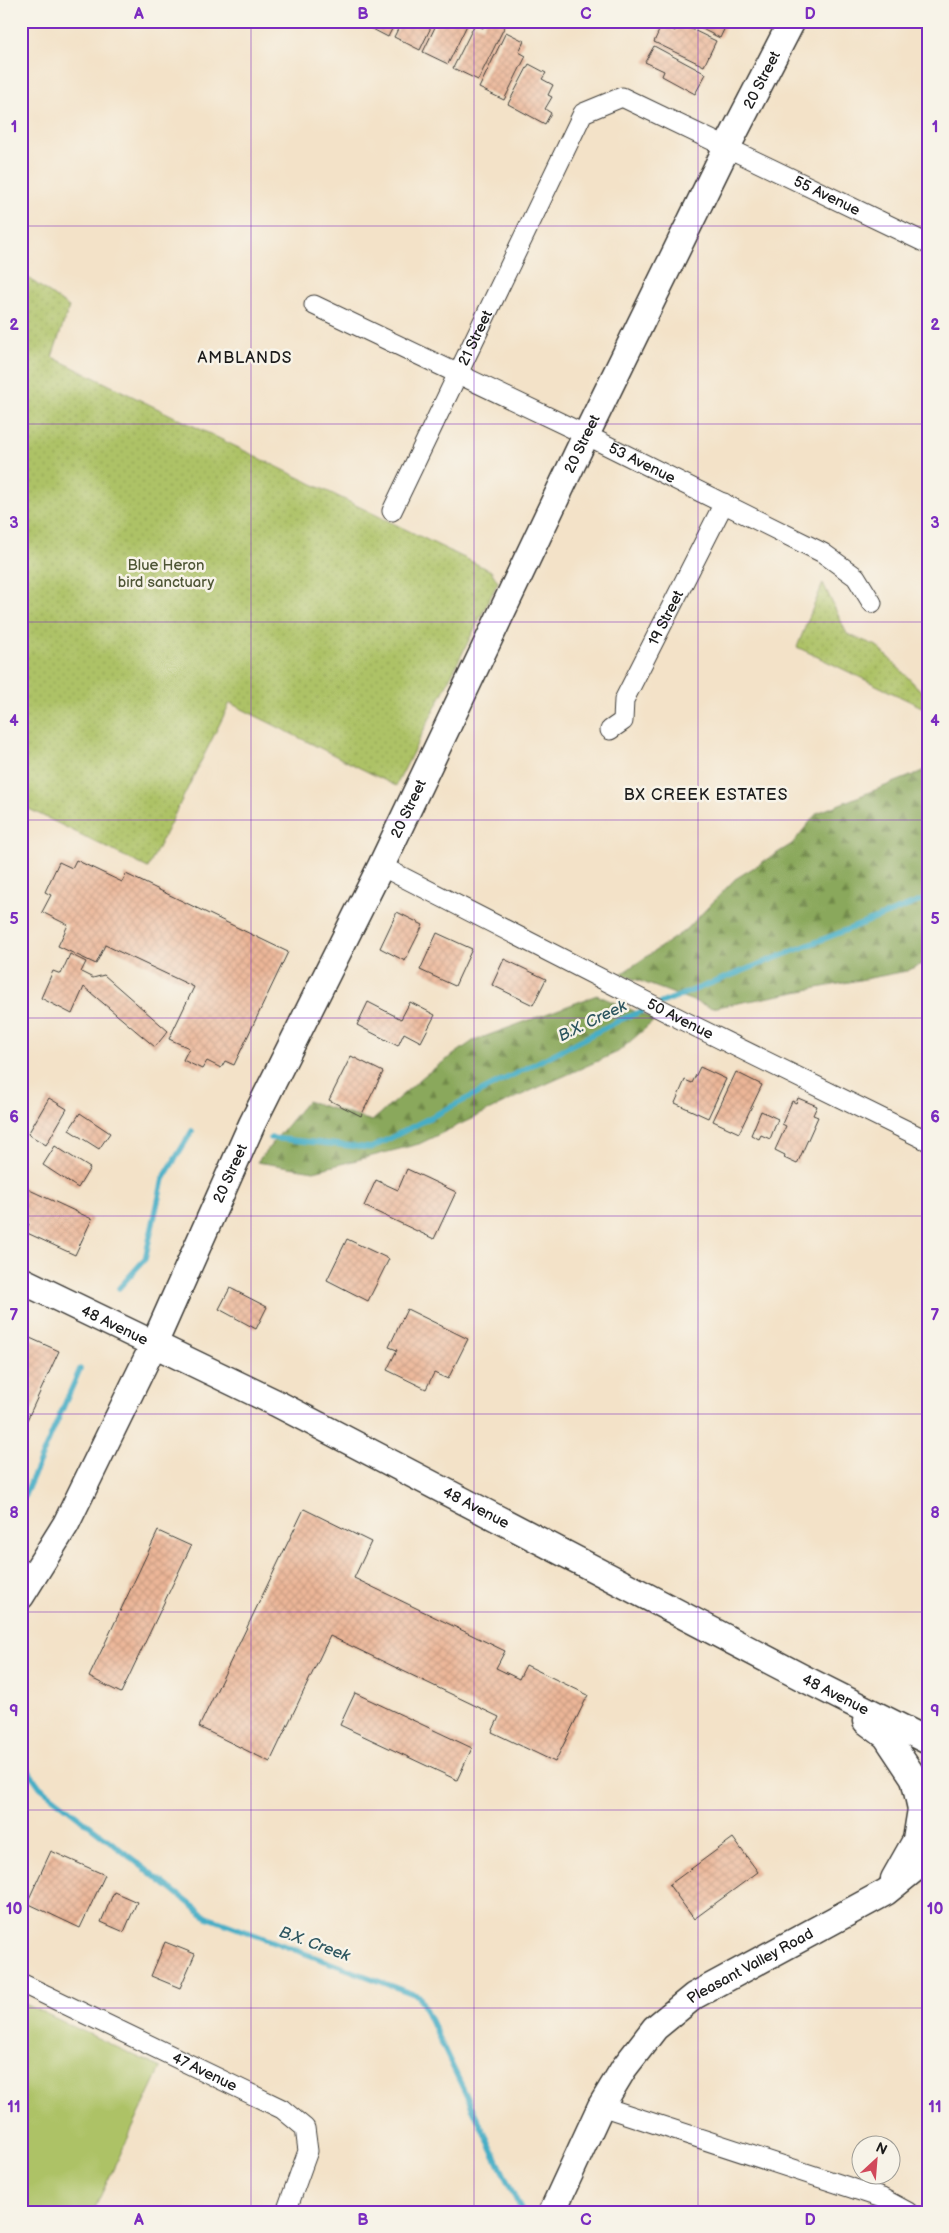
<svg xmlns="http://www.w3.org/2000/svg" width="949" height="2233" viewBox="0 0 949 2233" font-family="'Balsamiq Sans',sans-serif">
<defs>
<pattern id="grass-dots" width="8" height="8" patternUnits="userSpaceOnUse" patternTransform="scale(1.25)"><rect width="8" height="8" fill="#adc266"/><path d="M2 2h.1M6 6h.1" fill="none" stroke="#94a658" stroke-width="1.8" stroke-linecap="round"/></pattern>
<pattern id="forest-firs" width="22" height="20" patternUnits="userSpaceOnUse" patternTransform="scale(1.25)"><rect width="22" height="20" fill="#8aa85b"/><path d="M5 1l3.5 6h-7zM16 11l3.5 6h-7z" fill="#70884a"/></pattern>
<pattern id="building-cross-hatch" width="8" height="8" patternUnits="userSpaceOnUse" patternTransform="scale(1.25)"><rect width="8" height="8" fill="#ecb698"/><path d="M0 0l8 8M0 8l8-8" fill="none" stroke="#ca9c82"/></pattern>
</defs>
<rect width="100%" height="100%" fill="#f7f3e8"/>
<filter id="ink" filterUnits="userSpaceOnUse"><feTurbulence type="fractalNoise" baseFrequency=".02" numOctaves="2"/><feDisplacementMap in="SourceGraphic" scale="10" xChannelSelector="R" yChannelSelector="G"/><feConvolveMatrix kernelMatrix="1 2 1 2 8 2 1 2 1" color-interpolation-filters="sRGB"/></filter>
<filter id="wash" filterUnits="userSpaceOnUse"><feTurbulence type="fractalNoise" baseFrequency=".0096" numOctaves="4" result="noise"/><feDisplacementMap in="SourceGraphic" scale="20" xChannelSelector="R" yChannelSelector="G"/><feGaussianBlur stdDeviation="1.12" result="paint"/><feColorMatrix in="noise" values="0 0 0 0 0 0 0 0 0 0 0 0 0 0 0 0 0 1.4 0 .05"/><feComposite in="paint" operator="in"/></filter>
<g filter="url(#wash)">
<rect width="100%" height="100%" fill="#f3e2c8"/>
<path fill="url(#grass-dots)" stroke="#646f41" d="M21,273L69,307L52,357L491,571L498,582L396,786L230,703L148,868L21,805Z
M823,583L847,634L877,646L928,698V710L797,647Z"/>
<path fill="url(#forest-firs)" stroke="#53623c" d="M928,769V961L907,971L712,1008L621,974L687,929L735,879L792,844L817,813Z
M597,995L655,1020L618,1052L517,1097L419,1144L314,1171L257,1162L307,1101L372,1121L425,1075L473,1041Z"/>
<path fill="#adc266" stroke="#646f41" d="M21,2002L161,2068L93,2212H21Z"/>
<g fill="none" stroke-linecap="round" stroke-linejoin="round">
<path stroke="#47aec6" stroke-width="5.5" d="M661,1003L928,898
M271,1138L371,1148L620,1020L650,1008
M119,1288L145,1259L163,1179L192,1131
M21,1504L80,1369
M21,1760L40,1787L207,1917L419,1996L522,2212"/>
</g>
<g id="blocks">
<path fill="url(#building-cross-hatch)" d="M364,21H396L388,37L363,24Z
M402,21H434L420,50L394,37Z
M438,21H469L448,64L423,52Z
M486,21H501L506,24L478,80L453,68L475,24L483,28Z
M686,21H728L720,38Z
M679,23L716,41L704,66L654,42L662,24L675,31Z
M506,32L524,41L519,52L526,56L504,100L479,88Z
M654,46L706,74L695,94L662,76L664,71L645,62Z
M529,64L546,73L542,79L553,85L548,95L552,97L545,109L551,113L545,124L508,104Z
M76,860L122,882L126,874L288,952L234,1065L225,1061L221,1068L207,1061L202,1069L183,1060L189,1048L169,1039L194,987L105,945L96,964L58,946L68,925L42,912L51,895L45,892L59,862L72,868Z
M397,912L423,925L405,961L380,948Z
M437,933L472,949L455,986L420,970Z
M70,954L86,962L81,972L93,978L104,975L168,1031L155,1047L84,987L72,1014L41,998L53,971L61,974Z
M504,959L546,979L533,1005L492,985Z
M368,1002L401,1019L410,1002L435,1015L421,1042L404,1033L398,1046L357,1025Z
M351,1056L383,1072L361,1116L329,1100Z
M700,1067L726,1079L708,1118L675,1103L685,1080L692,1083Z
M736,1072L762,1085L739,1133L713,1121Z
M49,1098L67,1109L46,1145L28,1134Z
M798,1098L817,1106L813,1115L818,1117L797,1164L784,1158L785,1155L775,1150L786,1126L782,1124L792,1101L796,1103Z
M761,1111L778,1119L770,1139L761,1135L759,1139L751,1135Z
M80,1113L110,1133L99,1149L69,1130Z
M55,1146L90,1168L78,1188L43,1165Z
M407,1169L456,1192L434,1239L364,1206L376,1180L398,1190Z
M21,1186L92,1219L75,1255L25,1232L29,1224L21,1221Z
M347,1239L389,1259L368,1301L327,1280Z
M230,1288L267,1307L256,1329L219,1309Z
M407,1309L468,1339L448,1379L434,1373L426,1389L387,1370L397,1350L389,1347Z
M21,1334L59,1351L21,1433Z
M304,1509L371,1542L354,1578L505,1651L496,1668L519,1679L526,1665L588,1695L555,1762L492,1732L499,1717L330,1636L270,1762L199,1727Z
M158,1531L191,1546L121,1693L89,1677Z
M355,1693L472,1748L457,1780L340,1725Z
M733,1838L758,1872L694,1919L669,1885Z
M51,1851L105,1875L80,1928L27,1903Z
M114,1892L137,1902L124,1932L101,1922Z
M165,1942L195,1954L180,1988L151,1976Z"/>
</g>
</g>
<g filter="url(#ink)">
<use href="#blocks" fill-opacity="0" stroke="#3c3a36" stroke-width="1"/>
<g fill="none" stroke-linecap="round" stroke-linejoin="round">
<g stroke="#3c3a36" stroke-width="21">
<g id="street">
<path id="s1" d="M314,305L586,435L823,553L856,577L872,603"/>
<path id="s2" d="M392,511L583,113L622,97L928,244"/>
<path id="s3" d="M610,730L623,721L624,700L724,503"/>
<path id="s4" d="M381,866L686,1022L928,1141"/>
<path id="s5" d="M21,1983L282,2109L305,2128L308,2151L286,2212"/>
<path d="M601,2106L882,2198L908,2212"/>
</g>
</g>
<g stroke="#3c3a36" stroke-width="29">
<g id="secondary">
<path id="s6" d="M21,1280L276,1403L803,1678L928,1741"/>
<path id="s7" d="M21,1596L66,1524L154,1344L252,1124L381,866L586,435L727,147L792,21"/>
<path d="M866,1721L886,1736L914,1778L921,1809L916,1840L894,1879"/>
<path id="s8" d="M552,2212L601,2106L624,2068L655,2028L694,1996L886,1892L928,1858"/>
</g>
</g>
<use href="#street" stroke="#fff" stroke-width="19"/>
<use href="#secondary" stroke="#fff" stroke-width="26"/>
</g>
</g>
<path fill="none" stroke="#7b2cbf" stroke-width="1" stroke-opacity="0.55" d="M251,21V2212M474,21V2212M698,21V2212M21,226H928M21,424H928M21,622H928M21,820H928M21,1018H928M21,1216H928M21,1414H928M21,1612H928M21,1810H928M21,2008H928"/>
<g text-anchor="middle" stroke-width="5" stroke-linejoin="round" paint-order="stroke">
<g font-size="15" fill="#1c1c1c" stroke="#f7f3e8">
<text dy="5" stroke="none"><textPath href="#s7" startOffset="1688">20 Street</textPath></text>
<text dy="5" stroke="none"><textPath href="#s2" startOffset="711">55 Avenue</textPath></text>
<text dy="5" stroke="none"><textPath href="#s2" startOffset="192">21 Street</textPath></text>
<text dy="5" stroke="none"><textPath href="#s7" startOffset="1282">20 Street</textPath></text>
<text dy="5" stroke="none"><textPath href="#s1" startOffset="364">53 Avenue</textPath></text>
<text dy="5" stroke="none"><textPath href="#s3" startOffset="129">19 Street</textPath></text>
<text dy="5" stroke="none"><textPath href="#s7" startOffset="878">20 Street</textPath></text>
<text dy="5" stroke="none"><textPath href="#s4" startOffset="336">50 Avenue</textPath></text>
<text dy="5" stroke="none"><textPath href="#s7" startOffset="472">20 Street</textPath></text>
<text dy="5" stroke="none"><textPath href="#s6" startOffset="104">48 Avenue</textPath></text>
<text dy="5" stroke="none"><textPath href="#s6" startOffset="509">48 Avenue</textPath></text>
<text dy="5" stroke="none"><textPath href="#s6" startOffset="914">48 Avenue</textPath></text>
<text dy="5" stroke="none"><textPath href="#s8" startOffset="326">Pleasant Valley Road</textPath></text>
<text dy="5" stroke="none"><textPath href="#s5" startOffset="204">47 Avenue</textPath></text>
</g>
<g font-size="15" fill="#4f5636" stroke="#f7f3e8">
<text x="166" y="570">Blue Heron<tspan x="166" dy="17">bird sanctuary</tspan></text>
</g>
<g font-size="16" letter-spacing="1" fill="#1c1c1c" stroke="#f7f3e8">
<text x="245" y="363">AMBLANDS</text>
<text x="706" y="800">BX CREEK ESTATES</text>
</g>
<g font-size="16" font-style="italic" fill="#2d5660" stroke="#f7f3e8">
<text transform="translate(592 1020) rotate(-26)" y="6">B.X. Creek</text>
<text transform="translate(315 1943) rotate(20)" y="6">B.X. Creek</text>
</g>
</g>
<rect width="949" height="2233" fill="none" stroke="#f7f3e8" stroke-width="55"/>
<g transform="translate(876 2160) rotate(26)"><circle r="24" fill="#f7f3e8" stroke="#9f9d96"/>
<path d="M0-4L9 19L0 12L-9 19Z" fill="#d1495b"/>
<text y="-8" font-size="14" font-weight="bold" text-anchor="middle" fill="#1c1c1c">N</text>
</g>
<rect x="28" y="28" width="894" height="2178" fill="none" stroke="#7b2cbf" stroke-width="2"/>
<g font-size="16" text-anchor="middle" font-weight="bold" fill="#7b2cbf">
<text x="139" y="19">A</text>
<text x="363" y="19">B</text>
<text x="586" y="19">C</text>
<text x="810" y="19">D</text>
<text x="14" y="132">1</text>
<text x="935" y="132">1</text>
<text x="14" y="330">2</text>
<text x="935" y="330">2</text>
<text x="14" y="528">3</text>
<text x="935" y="528">3</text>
<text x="14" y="726">4</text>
<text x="935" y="726">4</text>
<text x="14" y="924">5</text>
<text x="935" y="924">5</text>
<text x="14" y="1122">6</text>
<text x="935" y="1122">6</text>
<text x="14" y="1320">7</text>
<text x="935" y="1320">7</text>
<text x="14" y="1518">8</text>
<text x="935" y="1518">8</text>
<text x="14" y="1716">9</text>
<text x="935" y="1716">9</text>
<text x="14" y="1914">10</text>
<text x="935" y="1914">10</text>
<text x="14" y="2112">11</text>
<text x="935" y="2112">11</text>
<text x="139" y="2225">A</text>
<text x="363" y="2225">B</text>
<text x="586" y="2225">C</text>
<text x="810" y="2225">D</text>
</g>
</svg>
